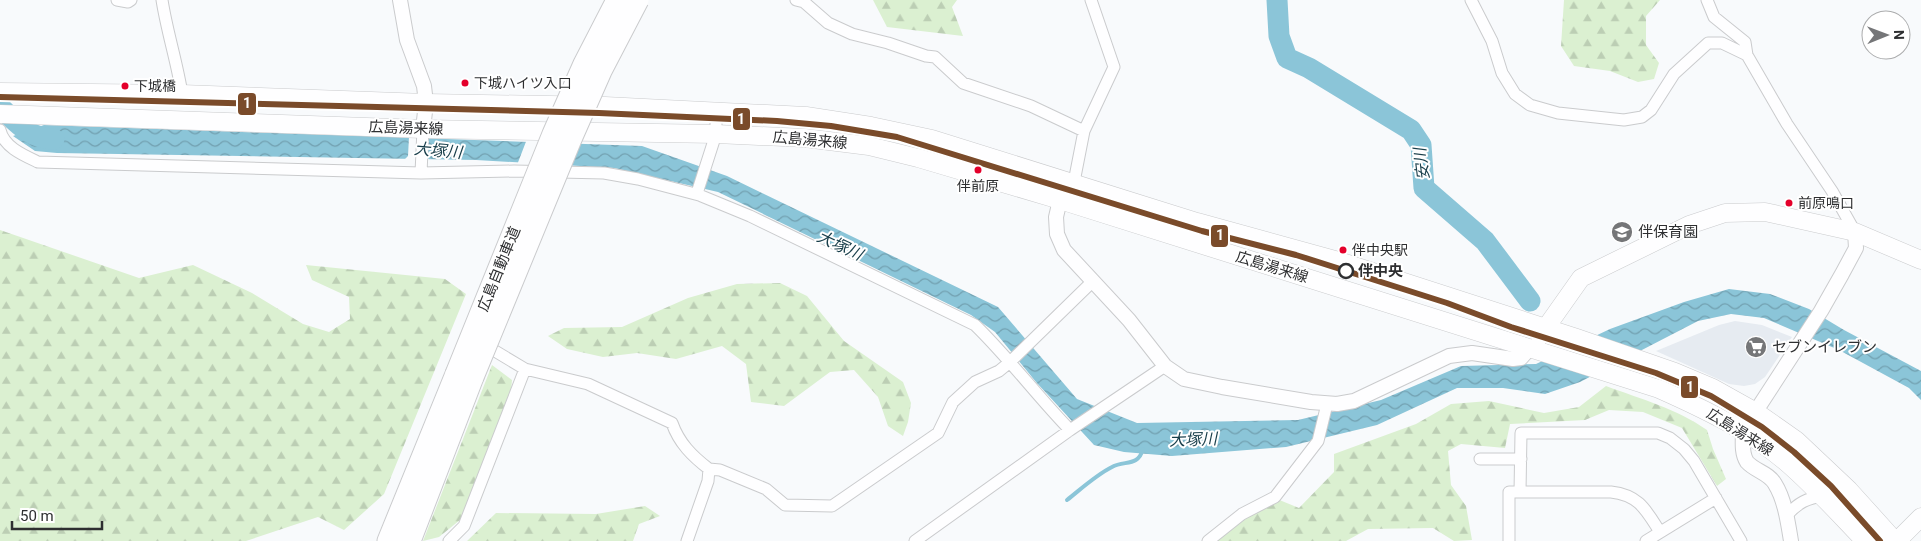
<svg xmlns="http://www.w3.org/2000/svg" width="1921" height="541" viewBox="0 0 1921 541" font-family="Roboto,'Noto Sans JP',sans-serif">
<defs>
<pattern id="forest-firs" width="22" height="20" patternUnits="userSpaceOnUse" patternTransform="scale(1.25)"><rect width="22" height="20" fill="#dbf0d1"/><path d="M5 1l3.5 6h-7zM16 11l3.5 6h-7z" fill="#bcceb4"/></pattern>
<pattern id="water-waves" width="16" height="10" patternUnits="userSpaceOnUse" patternTransform="scale(1.25)"><rect width="16" height="10" fill="#8bc5d8"/><path d="M0 5q4-4 8 0t8 0" fill="none" stroke="#72a0b0"/></pattern>
</defs>
<rect width="100%" height="100%" fill="#f8fafc"/>
<path fill="#e6ebf1" d="M1735,321L1762,325L1792,337L1765,377L1755,384L1744,386L1729,384L1656,351L1719,325Z"/>
<path fill="url(#forest-firs)" d="M873,0H957L952,7L963,36L887,27Z
M1564,0H1660L1646,16V45L1659,63L1654,79L1638,82L1610,71L1574,66L1561,46Z
M0,230L139,278L193,265L252,293L303,324L329,332L350,319L349,297L312,280L306,265L445,279L466,294L384,494L344,530L318,517L246,541H0Z
M780,283L807,296L844,341L903,382L911,403L908,422L903,436L888,426L878,397L854,370L830,372L784,406L751,402L746,364L722,346L676,359L637,353L603,357L567,349L548,336L564,328L622,327L688,298L737,284Z
M492,365L512,380L511,391L460,520L439,537L423,541Z
M1606,386C1641,399 1677,409 1707,430L1713,449L1726,479L1717,486L1682,428L1643,412L1609,410L1585,420L1510,424L1505,448L1461,444L1448,451L1451,485L1466,506L1472,540L1454,541L1433,528L1368,529L1346,541H1214L1251,511L1277,499L1299,508L1334,472V454L1416,424L1451,404L1489,401L1544,413L1579,407Z
M645,506L660,516L639,524L633,541H467L496,513L596,514Z"/>
<path fill="url(#water-waves)" d="M44,125L642,146L727,176L998,307L1077,399L1137,423L1298,420L1381,400L1461,366L1536,364L1610,329L1684,302L1729,289L1770,294L1809,309L1844,330L1921,371V400L1909,388L1839,350L1764,318L1731,314L1698,321L1580,382L1545,394L1503,388H1457L1377,425L1286,447L1172,456L1124,452L1094,445L1036,382L995,332L971,315L718,192L614,168L476,160L57,153L35,151L13,136Z"/>
<path fill="#f8fafc" d="M432,135L428,139L427,156L430,162L403,161L408,156L409,137Z
M527,139L574,141L564,167L517,165Z
M1589,337L1640,355L1596,377L1549,361Z"/>
<g fill="none" stroke-linecap="round" stroke-linejoin="round">
<path stroke="#8bc5d8" stroke-width="4" d="M1067,500C1081,489 1096,475 1112,467C1125,460 1138,467 1143,449"/>
<path stroke="#8bc5d8" stroke-width="21" d="M1277,0L1279,36L1287,58L1309,68L1411,130L1421,145L1424,188L1485,241L1530,301
M0,107C18,124 29,138 54,139"/>
<g stroke="#cacbcd" stroke-width="13">
<path id="minor" d="M117,0L128,2L131,0
M162,0C167,32 177,62 182,94
M796,0L804,2L828,23L852,34L888,43L926,56L935,57L963,83L1031,106L1084,131
M1471,0L1492,41L1502,73L1515,94L1530,105L1558,113L1624,120L1642,117L1651,110L1674,74L1708,43H1722L1747,55L1787,124L1832,191L1855,232
M1707,0L1714,17L1745,42L1747,55
M0,130C4,147 23,155 38,162L421,173L514,171L604,173L638,179L699,195L750,216L975,325C1009,358 1037,396 1070,430
M421,173L423,129
M1074,182L1084,131L1114,67L1091,0
M699,195L698,190L716,134V112
M495,351L525,369L588,384L672,423C679,443 692,456 709,469L708,481L687,541
M1480,459H1521
M709,469L720,470L766,489L785,505L832,506L938,433L953,402L975,382L999,371L1010,362L1093,281
M1520,492L1521,433H1658L1670,438L1684,449L1694,461L1741,541
M1787,515C1798,503 1807,498 1823,496
M449,541L464,526L525,369
M915,541L1070,430L1165,366
M1208,541L1242,514L1275,497L1318,441L1327,404
M1509,541V492H1611C1639,495 1646,510 1660,532
M1646,541L1716,498"/>
</g>
<g stroke="#cacbcd" stroke-width="16">
<path id="tertiary" d="M400,0L407,40L424,86L426,103L423,129
M1074,182L1060,200L1056,217L1057,234L1064,250L1129,320L1165,366L1184,379L1222,387L1311,402L1337,404L1354,401L1449,356L1472,353L1513,359L1521,358L1530,348
M1791,541C1788,523 1785,500 1775,484C1769,473 1755,471 1747,462C1741,453 1743,440 1743,431L1821,311L1842,274L1856,248L1855,232"/>
</g>
<g stroke="#cacbcd" stroke-width="19">
<path id="primary" d="M0,92L182,94L426,103L605,106L806,116L871,126L932,139L1197,222L1342,262L1577,338L1675,372L1713,388L1756,412L1796,440L1849,490L1895,541
M0,114L423,129L716,134L805,138L869,146L918,158L1060,200L1659,389C1704,409 1748,430 1786,462C1814,486 1839,514 1865,541
M1540,336L1581,278L1689,225L1725,213L1765,212L1855,232L1921,260
M1897,541L1921,517"/>
</g>
<g stroke="#cacbcd" stroke-width="23">
<path id="motorway" d="M388,541L456,374
M410,541L473,377"/>
</g>
<use href="#minor" stroke="#fefeff" stroke-width="11"/>
<use href="#tertiary" stroke="#fefeff" stroke-width="14"/>
<use href="#primary" stroke="#fefeff" stroke-width="18"/>
<use href="#motorway" stroke="#fefeff" stroke-width="21"/>
<g stroke="#cacbcd" stroke-width="23" stroke-linecap="butt">
<path id="motorway-bridge" d="M456,374L553,134L584,64L617,0
M473,377L571,139L601,71L638,0"/>
</g>
<use href="#motorway-bridge" stroke="#fefeff" stroke-width="21"/>
<g stroke="#fff" stroke-width="10">
<path id="metro-1" d="M0,97L599,113L777,121L831,126L897,137L1202,231L1296,255L1447,303L1511,327L1656,373L1711,396L1762,427L1794,452L1831,486L1880,541"/>
</g>
<use href="#metro-1" stroke="#7a4b2a" stroke-width="6"/>
</g>
<defs>
<g id="school-disc" transform="scale(1.125)"><circle r="9.5" fill="#757678" stroke="#fff"/><path d="M0-5L7-2L0 1L-7-2ZM-4 1L0 2.5L4 1V4Q0 6-4 4Z" fill="#fff"/></g>
<g id="supermarket-disc" transform="scale(1.125)"><circle r="9.5" fill="#757678" stroke="#fff"/><path d="M-6-5.5h2.5l.6 2H6L4.5 2H-2.5L-4.4-4H-6ZM-1.5 3.2a1.3 1.3 0 1 0 .1 0ZM3 3.2a1.3 1.3 0 1 0 .1 0Z" fill="#fff"/></g>
</defs>
<g fill-rule="evenodd">
<use href="#school-disc" x="1622" y="232"/>
<use href="#supermarket-disc" x="1756" y="347"/>
</g>
<g fill="#e4002b" stroke="#fff" stroke-width="2">
<circle cx="465" cy="83" r="4.5"/>
<circle cx="125" cy="86" r="4.5"/>
<circle cx="978" cy="170" r="4.5"/>
<circle cx="1789" cy="203" r="4.5"/>
<circle cx="1343" cy="250" r="4.5"/>
</g>
<circle fill="#fff" stroke="#2e2f31" stroke-width="2.5" cx="1346" cy="271" r="7"/>
<g text-anchor="middle" stroke-width="4" stroke-linejoin="round" paint-order="stroke">
<g font-size="14" fill="#2e2f31" stroke="#fff" text-anchor="start">
<text x="474" y="88">下城ハイツ入口</text>
<text x="134" y="91">下城橋</text>
<text x="978" y="191" text-anchor="middle">伴前原</text>
<text x="1798" y="208">前原鳴口</text>
<text x="1352" y="255">伴中央駅</text>
</g>
<g font-size="15" fill="#2e2f31" stroke="#fff">
<text transform="translate(406 128) rotate(2)" y="5">広島湯来線</text>
<text transform="translate(810 140) rotate(5)" y="5">広島湯来線</text>
<text transform="translate(1272 267) rotate(17)" y="5">広島湯来線</text>
<text transform="translate(499 269) rotate(-68)" y="5">広島自動車道</text>
<text transform="translate(1740 432) rotate(32)" y="5">広島湯来線</text>
</g>
<g font-size="15" fill="#2e2f31" stroke="#fff" text-anchor="start">
<text x="1638" y="237">伴保育園</text>
<text x="1772" y="352">セブンイレブン</text>
</g>
<g font-size="15" font-weight="bold" fill="#2e2f31" stroke="#fff" text-anchor="start">
<text x="1358" y="276">伴中央</text>
</g>
<g font-size="16" font-style="italic" fill="#183e4a" stroke="#fff">
<text transform="translate(438 150) rotate(5)" y="6">大塚川</text>
<text transform="translate(1421 164) rotate(-97)" y="6">安川</text>
<text transform="translate(840 245) rotate(25)" y="6">大塚川</text>
<text transform="translate(1193 439) rotate(-2)" y="6">大塚川</text>
</g>
</g>
<g stroke="#fff" stroke-width="2">
<rect x="237" y="92" width="20" height="24" rx="5" fill="#7a4b2a"/>
<rect x="732" y="107" width="19" height="24" rx="5" fill="#7a4b2a"/>
<rect x="1210" y="224" width="19" height="24" rx="5" fill="#7a4b2a"/>
<rect x="1680" y="375" width="19" height="24" rx="5" fill="#7a4b2a"/>
</g>
<g font-size="14" text-anchor="middle" font-weight="bold" fill="#fff">
<text x="247" y="108">1</text>
<text x="741" y="124">1</text>
<text x="1220" y="240">1</text>
<text x="1690" y="392">1</text>
</g>
<g transform="translate(1886 35) rotate(89)"><circle r="24" fill="#ffffff" stroke="#abacad"/>
<path d="M0-4L9 19L0 12L-9 19Z" fill="#757678"/>
<text y="-8" font-size="14" font-weight="bold" text-anchor="middle" fill="#2e2f31">N</text>
</g>
<path d="M12 521v8h90v-8" fill="none" stroke="#2e2f31" stroke-width="2.5"/>
<text x="20" y="521" font-size="15" fill="#2e2f31" stroke="#ffffff" stroke-width="4" paint-order="stroke">50 m</text>
</svg>
